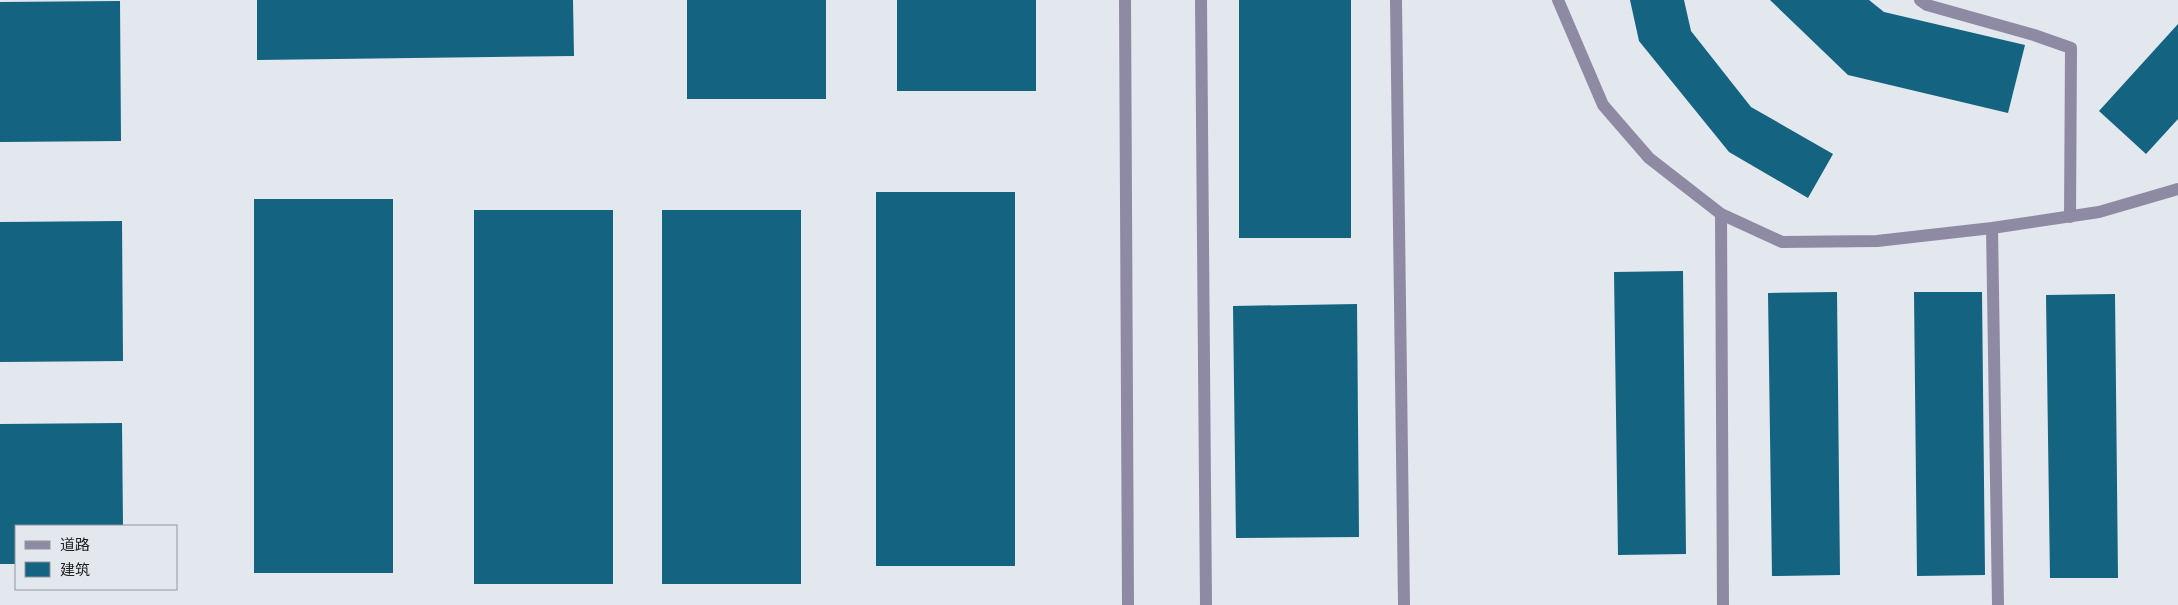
<svg xmlns="http://www.w3.org/2000/svg" width="2178" height="605" viewBox="0 0 2178 605" font-family="Helvetica,'Noto Sans SC',sans-serif">
<rect width="100%" height="100%" fill="#e3e7ee"/>
<path fill="#136381" d="M257,0H573L574,56L257,60Z
M687,0H826V99H687Z
M897,0H1036V91H897Z
M1239,0H1351V238H1239Z
M1630,0H1684L1691,31L1751,107L1833,154L1808,198L1729,152L1639,41Z
M1770,0H1869L1884,12L2025,45L2008,113L1848,75Z
M120,1L121,141L0,142V2Z
M2178,24V119L2146,154L2099,111Z
M876,192H1015V566H876Z
M254,199H393V573H254Z
M474,210H613V584H474Z
M662,210H801V584H662Z
M122,221L123,361L0,362V222Z
M1683,271L1686,554L1618,555L1614,272Z
M1837,292L1840,575L1772,576L1768,293Z
M1914,292H1982L1985,575L1917,576Z
M2115,294L2118,578H2050L2046,295Z
M1357,304L1359,537L1236,538L1233,306Z
M122,423L123,526H16V564H0V424Z"/>
<g fill="none" stroke-linecap="round" stroke-linejoin="round">
<path stroke="#8f8aa4" stroke-width="12" d="M1201,0L1206,605
M1396,0L1404,605
M1558,0L1603,105L1649,158L1721,214L1782,242L1877,241L1992,228L2099,212L2178,189
M1920,0L1927,5L2034,35L2071,48L2070,217
M1721,214L1723,605
M1992,228L1998,605"/>
<path stroke="#8f8aa4" stroke-width="12" d="M1125,0L1128,605"/>
</g>
<rect x="15" y="525" width="162" height="65" fill="#e3e7ee" stroke="#94979c"/>
<rect x="25" y="541" width="25" height="8" fill="#8f8aa4" stroke="#94979c"/>
<text x="60" y="550" font-size="15" fill="#1e2022">道路</text>
<rect x="25" y="562" width="25" height="15" fill="#136381" stroke="#94979c"/>
<text x="60" y="575" font-size="15" fill="#1e2022">建筑</text>
</svg>
